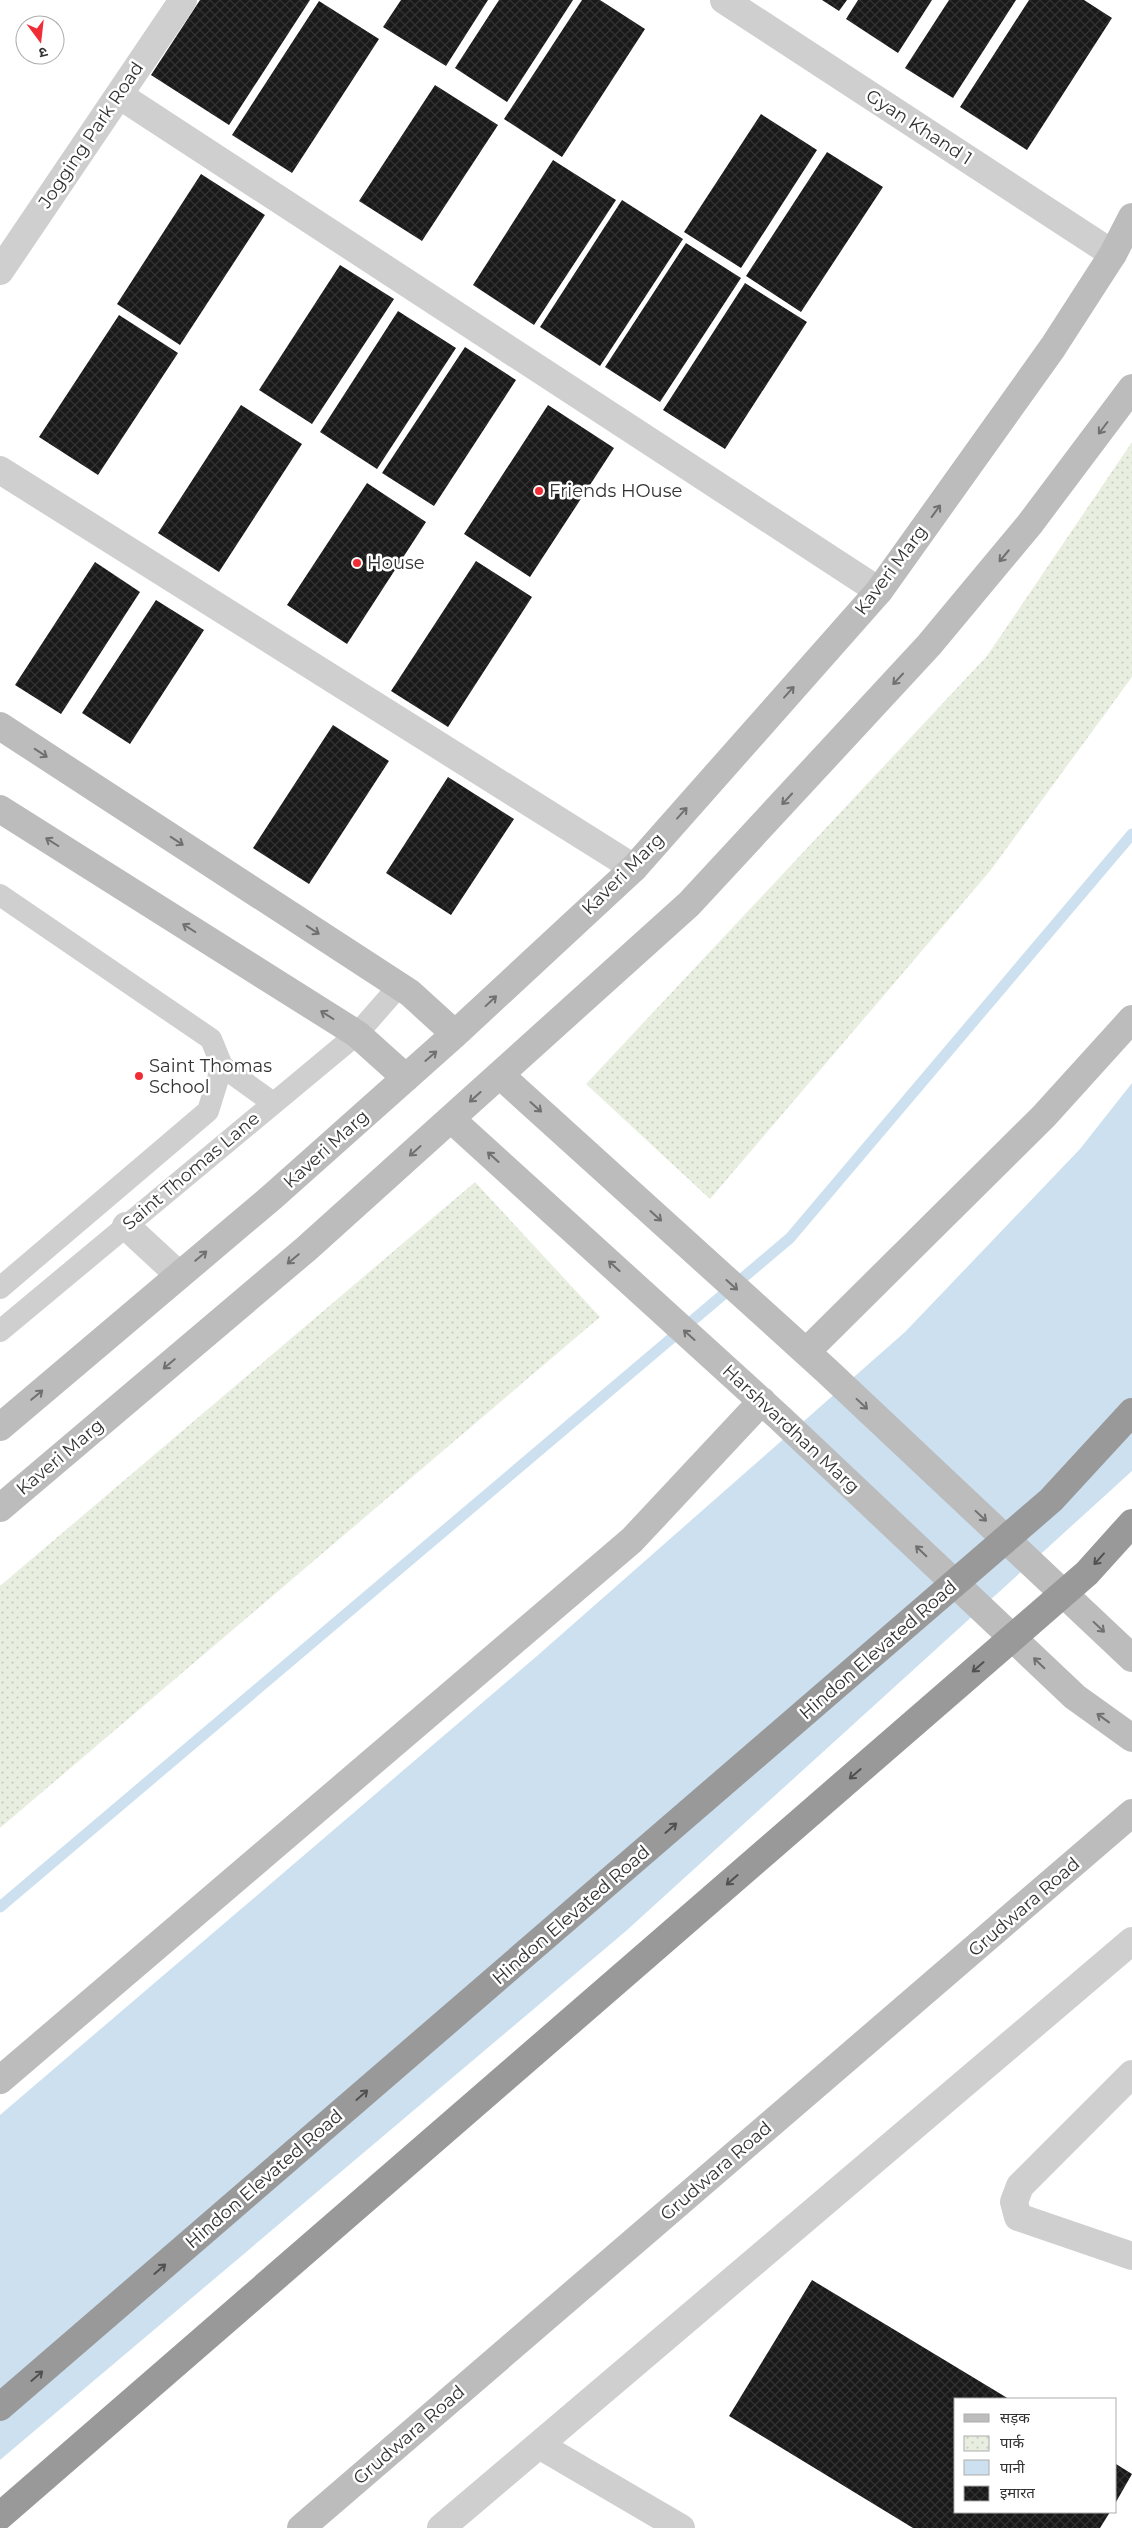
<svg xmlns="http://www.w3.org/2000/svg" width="1132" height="2528" viewBox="0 0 1132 2528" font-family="Montserrat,'Noto Sans Devanagari',sans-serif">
<defs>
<pattern id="park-dots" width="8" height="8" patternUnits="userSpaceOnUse" patternTransform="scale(1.25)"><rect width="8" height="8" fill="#e8efe0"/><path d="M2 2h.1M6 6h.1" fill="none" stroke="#c7cdc1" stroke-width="1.8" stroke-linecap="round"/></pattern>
<pattern id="building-cross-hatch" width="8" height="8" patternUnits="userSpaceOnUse" patternTransform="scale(1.25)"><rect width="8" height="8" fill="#191919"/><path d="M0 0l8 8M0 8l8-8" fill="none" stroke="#323232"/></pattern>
</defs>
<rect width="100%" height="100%" fill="#fff"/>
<path fill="url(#park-dots)" d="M1132,442V677L990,871L710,1199L586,1084L987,656Z
M475,1182L600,1317L0,1828V1586Z"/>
<path fill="#cce0ef" d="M1132,1083V1471L626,1931L0,2460V2115L537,1656L905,1332L1080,1149Z"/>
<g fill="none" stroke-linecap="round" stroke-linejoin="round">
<path stroke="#cce0ef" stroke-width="11" d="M0,1907L790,1238L1132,834"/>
</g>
<path fill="url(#building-cross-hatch)" d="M200,0H310L229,125L151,75Z
M401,0H488L446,66L383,27Z
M499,0H573L507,102L455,68Z
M582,0H600L645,29L562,157L504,119Z
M822,0H847L839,11Z
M858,0H932L898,53L846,19Z
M949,0H1016L953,98L905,68Z
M1029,0H1084L1112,18L1027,150L960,107Z
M319,1L379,39L292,173L232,135Z
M435,85L498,125L422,241L359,201Z
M761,114L817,150L741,268L684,232Z
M827,152L883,187L801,312L746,276Z
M553,160L616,200L534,325L473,285Z
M201,174L265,215L180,345L117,304Z
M622,200L683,239L600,366L540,327Z
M686,243L741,278L660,402L605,367Z
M340,265L394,299L312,424L259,390Z
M745,283L807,322L725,449L663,410Z
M398,311L456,348L377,469L320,432Z
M119,315L178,353L98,475L39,437Z
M465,347L516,380L434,506L382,473Z
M241,405L302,444L219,572L158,533Z
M548,405L614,448L530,577L464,534Z
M367,483L426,522L347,644L287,605Z
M476,561L532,597L448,727L391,691Z
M95,562L140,592L61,714L15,685Z
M156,600L204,630L130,744L82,713Z
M333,725L389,761L309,884L253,848Z
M448,777L514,819L451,915L386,873Z
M812,2280L1009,2399H956V2512H1110L1100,2528H913L729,2416Z
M1116,2464L1132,2474L1116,2502Z"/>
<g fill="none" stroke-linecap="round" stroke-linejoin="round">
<path stroke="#cfcfcf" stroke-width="22" d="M0,895L211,1039L222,1066L208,1111L0,1288
M222,1066L273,1103
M0,1331L357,1034L399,986"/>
<path stroke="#cfcfcf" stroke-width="28" d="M724,0L1113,254
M119,95L879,591
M0,271L183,0
M0,470L634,868
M126,1226L179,1275
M1132,2074L1020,2186L1014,2202L1018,2217L1132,2256
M539,2445L681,2528
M441,2528L1132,1941"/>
<path stroke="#bcbcbc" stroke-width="28" d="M0,726L410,993L455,1034
M0,809L357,1034L406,1078
M500,1075L827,1371L1132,1658
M451,1119L780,1418L1075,1697L1132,1738
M806,1352L1044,1116L1132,1019
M0,1427L272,1197L455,1034L634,868L879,591L1053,347L1113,254L1132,217
M0,1508L306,1249L689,904L929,645L1029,525L1132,388
M0,2080L632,1540L762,1401
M301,2528L1132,1813"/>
<path stroke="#999" stroke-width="28" d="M0,2407L1051,1500L1132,1412
M0,2516L1087,1573L1132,1523"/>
</g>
<defs><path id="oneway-shaft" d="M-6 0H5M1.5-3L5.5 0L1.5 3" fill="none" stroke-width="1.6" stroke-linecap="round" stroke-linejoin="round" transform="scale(1.25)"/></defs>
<g stroke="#707070">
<use href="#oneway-shaft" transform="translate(1103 428) rotate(127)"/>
<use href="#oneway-shaft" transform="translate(936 511) rotate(-54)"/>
<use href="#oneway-shaft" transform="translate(1004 556) rotate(130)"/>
<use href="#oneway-shaft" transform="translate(898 679) rotate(133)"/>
<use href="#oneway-shaft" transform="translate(789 692) rotate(-48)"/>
<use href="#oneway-shaft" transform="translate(41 753) rotate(33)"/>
<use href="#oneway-shaft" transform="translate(787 799) rotate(133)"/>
<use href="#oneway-shaft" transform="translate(682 813) rotate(-48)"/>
<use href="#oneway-shaft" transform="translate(177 841) rotate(33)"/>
<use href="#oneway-shaft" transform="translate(52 842) rotate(-148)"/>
<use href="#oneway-shaft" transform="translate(189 928) rotate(-148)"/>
<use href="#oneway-shaft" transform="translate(313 930) rotate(33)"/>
<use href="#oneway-shaft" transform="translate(491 1001) rotate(-43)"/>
<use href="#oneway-shaft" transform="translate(327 1015) rotate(-148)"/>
<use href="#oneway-shaft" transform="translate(431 1056) rotate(-41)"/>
<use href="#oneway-shaft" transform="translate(475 1097) rotate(138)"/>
<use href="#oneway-shaft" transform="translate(536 1107) rotate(42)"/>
<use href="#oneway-shaft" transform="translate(415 1151) rotate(138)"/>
<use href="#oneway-shaft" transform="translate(493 1157) rotate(-138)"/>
<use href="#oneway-shaft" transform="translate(656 1216) rotate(42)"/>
<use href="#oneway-shaft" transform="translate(201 1256) rotate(-40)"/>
<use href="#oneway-shaft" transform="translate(293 1259) rotate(140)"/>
<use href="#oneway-shaft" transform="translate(614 1266) rotate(-138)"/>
<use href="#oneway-shaft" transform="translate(732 1285) rotate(42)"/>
<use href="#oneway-shaft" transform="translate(689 1335) rotate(-138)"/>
<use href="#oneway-shaft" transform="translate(169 1364) rotate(140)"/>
<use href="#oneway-shaft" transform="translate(37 1395) rotate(-40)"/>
<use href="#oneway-shaft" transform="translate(862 1404) rotate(43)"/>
<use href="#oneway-shaft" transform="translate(981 1516) rotate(43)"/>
<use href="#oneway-shaft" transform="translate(921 1551) rotate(-136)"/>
<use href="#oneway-shaft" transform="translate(1099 1627) rotate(43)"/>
<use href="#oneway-shaft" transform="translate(1039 1663) rotate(-136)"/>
<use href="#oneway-shaft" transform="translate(1103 1718) rotate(-144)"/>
</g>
<g stroke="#515151">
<use href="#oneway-shaft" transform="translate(1099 1559) rotate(132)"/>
<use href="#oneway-shaft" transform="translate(978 1667) rotate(139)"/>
<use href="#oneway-shaft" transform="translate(855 1774) rotate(139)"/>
<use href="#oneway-shaft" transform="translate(671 1828) rotate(-41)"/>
<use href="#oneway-shaft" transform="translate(732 1880) rotate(139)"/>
<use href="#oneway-shaft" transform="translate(362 2095) rotate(-41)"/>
<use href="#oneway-shaft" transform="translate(160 2269) rotate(-41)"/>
<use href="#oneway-shaft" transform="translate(37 2376) rotate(-41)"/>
</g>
<g fill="#f02d35" stroke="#fff" stroke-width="2">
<circle cx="539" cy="491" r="5"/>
<circle cx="357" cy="563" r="5"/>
<circle cx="139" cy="1076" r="5"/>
</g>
<g text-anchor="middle" stroke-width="5" stroke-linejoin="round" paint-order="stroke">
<g font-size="18" fill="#323232" stroke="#fff">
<text transform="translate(919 127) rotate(33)" y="6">Gyan Khand 1</text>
<text transform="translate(91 135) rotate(-56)" y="6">Jogging Park Road</text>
<text transform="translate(891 570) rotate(-53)" y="6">Kaveri Marg</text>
<text transform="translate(623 874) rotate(-45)" y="6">Kaveri Marg</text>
<text transform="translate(326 1149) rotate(-42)" y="6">Kaveri Marg</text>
<text transform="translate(191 1171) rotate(-40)" y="6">Saint Thomas Lane</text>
<text transform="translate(791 1429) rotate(43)" y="6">Harshvardhan Marg</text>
<text transform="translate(60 1457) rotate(-40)" y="6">Kaveri Marg</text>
<text transform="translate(878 1650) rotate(-41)" y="6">Hindon Elevated Road</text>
<text transform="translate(1024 1907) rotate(-41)" y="6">Grudwara Road</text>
<text transform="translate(571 1915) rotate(-41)" y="6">Hindon Elevated Road</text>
<text transform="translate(716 2171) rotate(-41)" y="6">Grudwara Road</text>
<text transform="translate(264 2179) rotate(-41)" y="6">Hindon Elevated Road</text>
<text transform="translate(409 2435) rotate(-41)" y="6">Grudwara Road</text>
</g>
<g font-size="18" fill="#323232" stroke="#fff" text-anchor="start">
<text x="549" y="497">Friends HOuse</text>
<text x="367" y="569">House</text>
<text x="149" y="1072">Saint Thomas<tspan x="149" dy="21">School</tspan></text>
</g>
</g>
<rect x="954" y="2398" width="162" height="115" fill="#ffffff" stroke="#adadad"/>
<rect x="964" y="2414" width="25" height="8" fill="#bcbcbc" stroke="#adadad"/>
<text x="1000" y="2423" font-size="15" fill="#323232">सड़क</text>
<rect x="964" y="2436" width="25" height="15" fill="url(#park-dots)" stroke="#adadad"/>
<text x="1000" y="2448" font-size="15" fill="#323232">पार्क</text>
<rect x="964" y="2460" width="25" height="15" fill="#cce0ef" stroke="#adadad"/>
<text x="1000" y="2473" font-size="15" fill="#323232">पानी</text>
<rect x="964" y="2486" width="25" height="15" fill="url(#building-cross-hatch)" stroke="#adadad"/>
<text x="1000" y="2498" font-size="15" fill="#323232">इमारत</text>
<g transform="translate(40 40) rotate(165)"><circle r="24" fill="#ffffff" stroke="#adadad"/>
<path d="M0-4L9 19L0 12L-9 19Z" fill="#f02d35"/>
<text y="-8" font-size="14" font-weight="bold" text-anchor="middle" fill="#323232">उ</text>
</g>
</svg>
